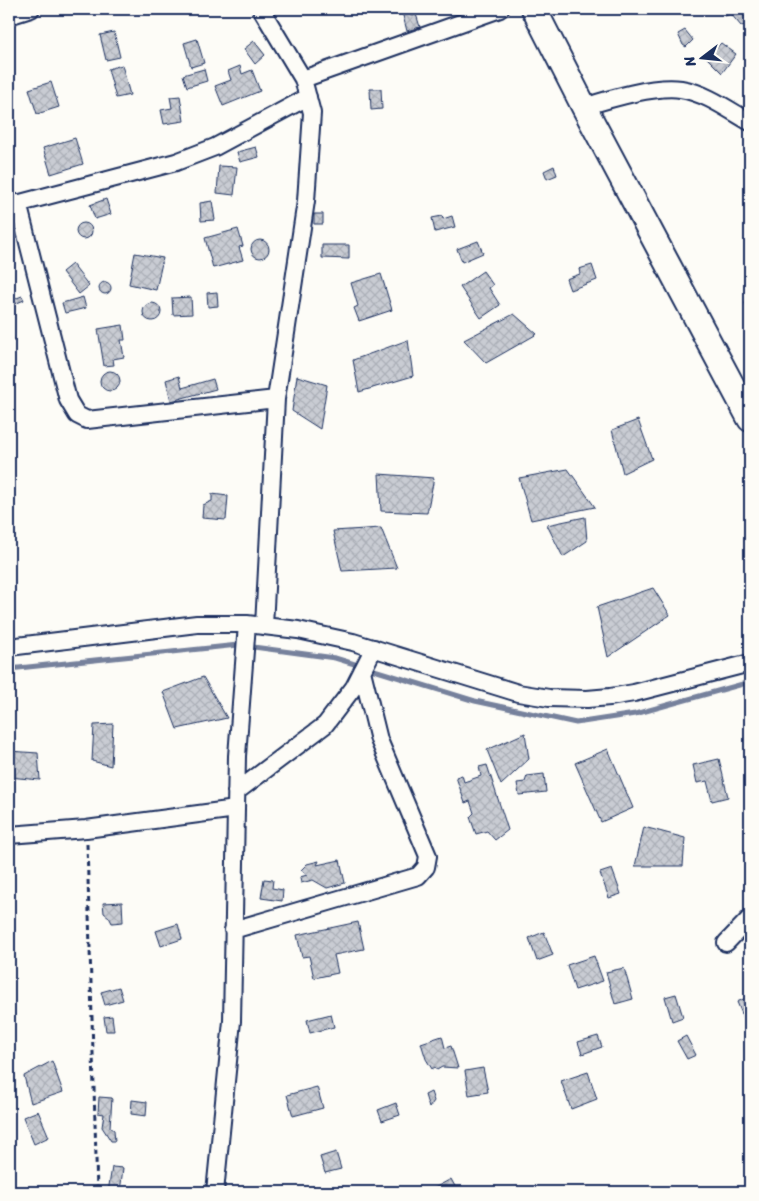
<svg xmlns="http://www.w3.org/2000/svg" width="759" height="1201" viewBox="0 0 759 1201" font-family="Sriracha,sans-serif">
<defs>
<pattern id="building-cross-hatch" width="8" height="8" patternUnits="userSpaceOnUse" patternTransform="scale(1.25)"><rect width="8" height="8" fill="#c9ccd3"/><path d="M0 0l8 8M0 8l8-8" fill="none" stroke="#acb0b8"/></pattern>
</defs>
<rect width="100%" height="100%" fill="#fdfcf7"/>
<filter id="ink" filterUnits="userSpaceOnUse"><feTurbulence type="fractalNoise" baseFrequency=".02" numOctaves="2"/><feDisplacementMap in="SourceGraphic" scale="10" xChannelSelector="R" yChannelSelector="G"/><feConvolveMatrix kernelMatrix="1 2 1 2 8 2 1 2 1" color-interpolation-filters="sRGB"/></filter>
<g filter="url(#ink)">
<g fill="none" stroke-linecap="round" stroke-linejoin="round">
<path stroke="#76819c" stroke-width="5" d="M9,669L238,645L335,658L475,701L576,723L635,714L750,682"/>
</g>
<path fill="url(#building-cross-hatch)" stroke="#1b2f5e" d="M719,9H750V22L746,25L741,26L731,14L725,16Z
M409,10L411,16L416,14L420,27L407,31L402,12Z
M685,30L693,40L686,47L683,45L678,34Z
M114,32L120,57L106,60L100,35Z
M197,39L204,63L191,67L184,43Z
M254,41L265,55L255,64L244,49Z
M721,43L736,54L722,73L707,58Z
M122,65L130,95L116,98L108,69Z
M240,66L242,74L252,70L260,91L223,106L215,86L231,80L228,71Z
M204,69L207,81L187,87L183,75Z
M9,81L13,83L15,87L14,92L9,95Z
M51,82L59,107L37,114L29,89Z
M370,89H381L382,109L371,110Z
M180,96L184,121L164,124L161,110L172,108L170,97Z
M75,138L83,164L51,174L43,148Z
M256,147L259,157L240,162L237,152Z
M219,166L237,167L234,195L217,193Z
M554,166L557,175L547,179L544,171Z
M106,199L111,214L95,219L90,205Z
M212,201L215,220L201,221L200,203Z
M314,214H323V224H314Z
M442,216L443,219L452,216L455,227L435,232L432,218Z
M76 231a8 8 0 1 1 16 0a8 8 0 1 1-16 0Z
M238,229L243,246L239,247L243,260L213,268L205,238Z
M251 249a9 9 0 1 1 18 0a9 9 0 1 1-18 0Z
M478,241L483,253L462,262L457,249Z
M322,245H349V259L322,258Z
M135,253L163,258L156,290L129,284Z
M72,264L89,286L79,294L62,272Z
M592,265L597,280L570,290L566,279L580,274L579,269Z
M483,271L493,285L489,288L500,305L481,318L460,287Z
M381,274L392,310L359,321L354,308L358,306L351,283Z
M99 288a6 6 0 1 1 12 0a6 6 0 1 1-12 0Z
M217,292L218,306L208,307L207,293Z
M22,296L24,300L10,306L9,301Z
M83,297L86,308L65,313L62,303Z
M191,297L192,314L173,315L172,298Z
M750,297V314L745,303Z
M143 312a9 9 0 1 1 18 0a9 9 0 1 1-18 0Z
M514,314L537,334L486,363L464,340Z
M123,325L125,340H121L124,357L113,359L114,365L104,366L98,329Z
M9,326H10L14,341L9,342Z
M408,340L413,376L359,392L353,360Z
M100 381a10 10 0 1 1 20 0a10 10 0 1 1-20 0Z
M179,376L182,388L213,379L216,389L171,401L166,380Z
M297,376L327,385L320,429L292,411Z
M638,420L652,459L623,473L612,430Z
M568,469L595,507L531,520L519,478Z
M379,474L434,478L427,513L381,511Z
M212,494L228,496L226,520L202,518L203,505L212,501Z
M585,517L587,541L563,557L547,525Z
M381,528L397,568L342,571L333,531Z
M653,588L670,615L608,657L597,607Z
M203,677L227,718L177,729L163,692Z
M113,724L111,766L92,761L94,725Z
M525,733L529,759L501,785L487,750Z
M608,749L633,808L601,822L575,763Z
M9,751L38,753L40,780L9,777Z
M719,759L728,797L712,801L707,781L697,783L693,765Z
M487,765L508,830L495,840L487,831L476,834L470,817L474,813L470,801L465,803L456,777L462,775L464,782L481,776L479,767Z
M544,774L546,792L519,795L517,783L525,782L527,776Z
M644,827L685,838L683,866H635Z
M340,860L345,883L327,888L313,880L301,883L300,877L307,875L301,870L307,864L319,861L317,865Z
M612,869L621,894L609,898L600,873Z
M264,879L273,880L272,888L283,890L282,901L261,898Z
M122,902L123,922L112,923L109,917L104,913L103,903Z
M358,922L364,949L334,955L338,973L314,978L309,956L302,957L297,935Z
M178,924L182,939L161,946L156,931Z
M544,932L553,955L537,961L529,938Z
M594,956L603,981L575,990L567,965Z
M624,968L633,999L615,1004L606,972Z
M119,987L123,1000L105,1005L101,992Z
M676,994L683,1017L672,1021L665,997Z
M750,996V1033L737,1002Z
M331,1014L334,1027L310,1033L307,1020Z
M112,1016L114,1031H106L104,1017Z
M442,1036L445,1048L451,1046L458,1068L442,1067L437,1070L435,1067L432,1069L426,1059L421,1043Z
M598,1036L602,1047L582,1054L578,1042Z
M686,1036L696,1055L687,1059L677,1041Z
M52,1061L63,1092L31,1103L24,1076Z
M483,1068L488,1092L469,1095L465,1071Z
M588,1072L597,1099L571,1109L561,1081Z
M317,1087L323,1108L293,1116L287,1095Z
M431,1092L434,1101L429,1108L425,1095Z
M99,1097L112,1098L110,1127L114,1130L115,1141H111L102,1127L104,1114L98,1113Z
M132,1100L147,1102L146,1116L131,1114Z
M396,1103L400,1115L382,1121L378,1110Z
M38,1111L49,1137L34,1144L23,1117Z
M336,1152L341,1169L325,1173L320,1157Z
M112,1167L123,1168L120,1192H108Z
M451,1179L458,1192H427Z"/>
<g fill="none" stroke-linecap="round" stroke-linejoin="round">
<g stroke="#1b2f5e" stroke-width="20">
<path id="minor" d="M261,9L303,79L312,113L306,201L276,399L264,626
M9,16L31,9
M303,79L500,9
M584,107C609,99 654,85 681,89C706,93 729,110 750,122
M18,203L68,400L77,415L87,420L276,399
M9,206L176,162L215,147L308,97
M9,647L197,624H247L298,630L353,642L518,693L549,698L587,699L610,697L634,693L750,663
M236,792L325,725L354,687L374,648
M9,835L86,829L236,809
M233,930L418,876L426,867L428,856L379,740L362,671
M726,943L750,918
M215,1192L232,1021L237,756L247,624"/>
</g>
<g stroke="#1b2f5e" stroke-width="28">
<path id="secondary" d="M534,9L584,107L750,419"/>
</g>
<path stroke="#1b2f5e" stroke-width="3" stroke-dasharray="5 4" stroke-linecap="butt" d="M87,844L97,1192"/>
<use href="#minor" stroke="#fdfcf7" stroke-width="16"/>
<use href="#secondary" stroke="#fdfcf7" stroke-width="24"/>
</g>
</g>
<rect width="759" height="1201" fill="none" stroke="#fdfcf7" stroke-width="30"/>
<rect x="15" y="15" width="729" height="1171" fill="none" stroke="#1b2f5e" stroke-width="2" filter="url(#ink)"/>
<g transform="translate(702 58) rotate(254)" stroke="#fdfcf7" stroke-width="4" paint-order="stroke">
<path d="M0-4L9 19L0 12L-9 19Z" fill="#1b2f5e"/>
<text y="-8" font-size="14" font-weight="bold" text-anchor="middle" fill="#1b2f5e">N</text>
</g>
</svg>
